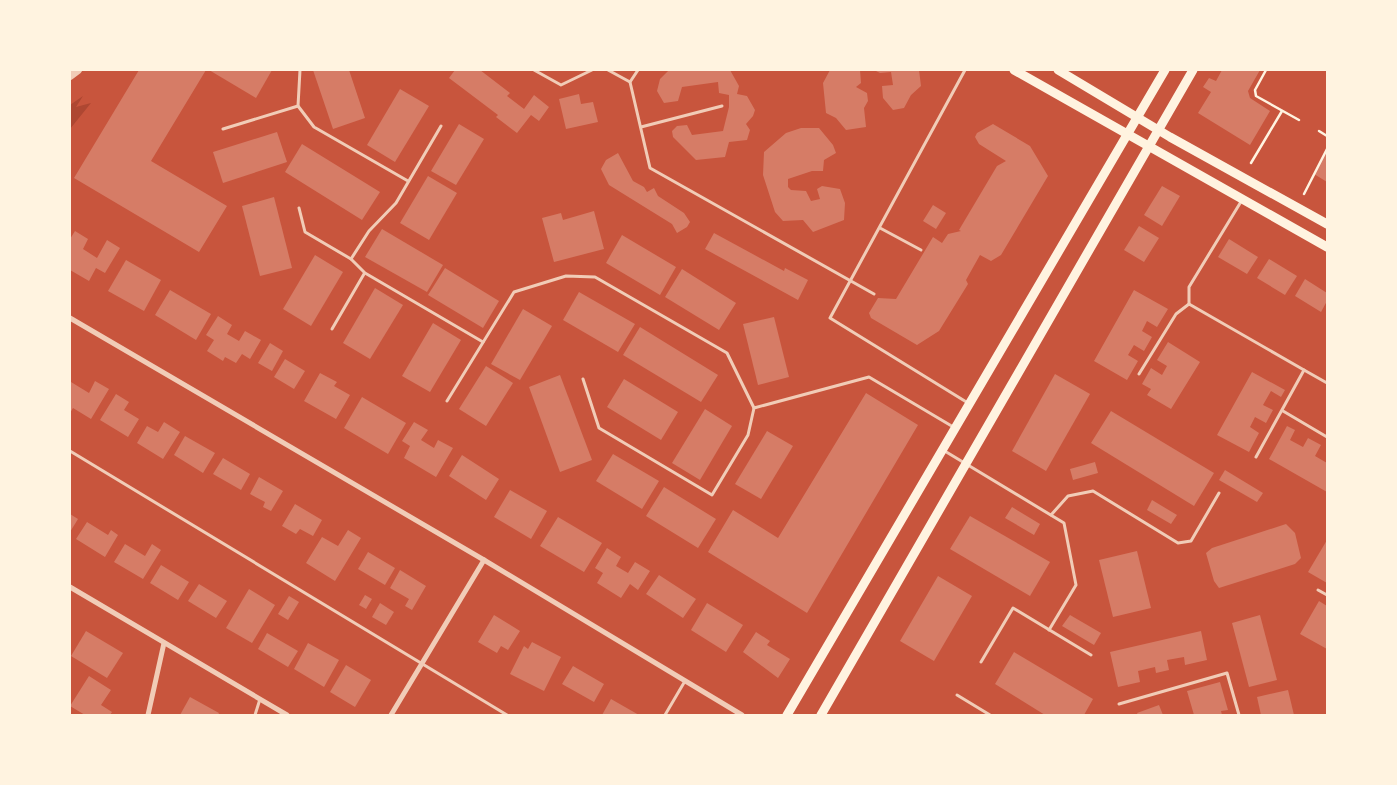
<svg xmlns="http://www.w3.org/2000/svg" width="1397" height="785" font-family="Figtree,sans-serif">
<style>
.green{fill:#ae4732}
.building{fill:#d67c66}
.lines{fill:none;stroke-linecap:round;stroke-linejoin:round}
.path{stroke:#fff3e0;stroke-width:2.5}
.service{stroke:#f1ccb7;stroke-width:3}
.minor{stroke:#f1ccb7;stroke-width:5}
.tertiary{stroke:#f1ccb7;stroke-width:8}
.secondary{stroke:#fff3e0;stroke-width:9}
</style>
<rect width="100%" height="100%" fill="#c8553d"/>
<polygon class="green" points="83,96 76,107 91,103 70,129 70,105"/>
<g class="building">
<polygon points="139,70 206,70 151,161 227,206 199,252 74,178"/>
<polygon points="209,70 272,70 256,98"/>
<polygon points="313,70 349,70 365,118 333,129"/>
<polygon points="455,70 480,70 510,93 507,96 524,109 534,95 549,107 539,121 531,115 517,133 496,117 498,115 449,78"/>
<polygon points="669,70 730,70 739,86 737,94 747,96 755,110 753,116 746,124 750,130 747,140 729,142 725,157 696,160 673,137 672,131 677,126 687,125 692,135 723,131 729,107 729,95 719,93 718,82 682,87 678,101 664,103 657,91 660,79"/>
<polygon points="830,70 860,70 861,83 856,87 867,93 868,101 864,108 866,127 846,130 836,118 826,113 823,83"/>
<polygon points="874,70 919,70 921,86 911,95 904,108 893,110 883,98 882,86 893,85 891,72 880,73"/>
<polygon points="1222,70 1260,70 1248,91 1250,98 1270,111 1250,145 1198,113 1211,92 1203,87 1209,78 1216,81"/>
<polygon points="400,89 429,106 395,162 367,145"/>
<polygon points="579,94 581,104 593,102 598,122 566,129 559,99"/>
<polygon points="459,124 484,139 456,185 431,171"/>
<polygon points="993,124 1030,146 1048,176 1001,255 991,261 980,255 966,280 968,284 939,331 917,345 871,318 869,313 878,298 896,299 933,237 942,243 948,234 961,231 959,230 997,166 1006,161 979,144 975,137 977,133"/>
<polygon points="801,128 819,128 833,145 836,153 824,160 823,171 812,171 788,179 788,187 791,190 806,191 811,201 820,199 817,189 822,186 840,189 845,203 844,220 813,232 803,220 783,221 775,212 763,175 764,152 786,133"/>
<polygon points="277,132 287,162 223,183 213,152"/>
<polygon points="302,144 380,192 362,220 285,172"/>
<polygon points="1327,151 1327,182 1314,174"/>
<polygon points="618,153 633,181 644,187 647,192 654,188 658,196 684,213 690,222 687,227 677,233 672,224 609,185 601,169 606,160"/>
<polygon points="428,176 457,193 429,240 400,223"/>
<polygon points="1162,186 1180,196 1162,226 1144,215"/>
<polygon points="274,197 292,268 260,276 242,206"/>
<polygon points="933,205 946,213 936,229 923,221"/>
<polygon points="594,211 604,249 554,262 542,218 561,213 563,220"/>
<polygon points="1139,226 1159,238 1144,262 1124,250"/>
<polygon points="382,229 443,265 427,292 365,257"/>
<polygon points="75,231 88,239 83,249 97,258 107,240 120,248 105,273 96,268 89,281 70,270 70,239"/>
<polygon points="714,233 784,271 785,268 808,280 798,300 705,249"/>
<polygon points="622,235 676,267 660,295 606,263"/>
<polygon points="1229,239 1258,257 1247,274 1218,257"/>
<polygon points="315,255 343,272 311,326 283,309"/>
<polygon points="1269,259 1297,276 1285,295 1257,278"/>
<polygon points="126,260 161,280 144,311 108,291"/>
<polygon points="445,268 499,301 483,328 428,295"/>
<polygon points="682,269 736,303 719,330 665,297"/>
<polygon points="1305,279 1327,293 1327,301 1321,312 1295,296"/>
<polygon points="375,288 403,305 370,359 343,343"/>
<polygon points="170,290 211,314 196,340 155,315"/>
<polygon points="1134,290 1168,309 1157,327 1147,321 1142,331 1152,337 1144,351 1134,345 1128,355 1138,361 1127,380 1094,361"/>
<polygon points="579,292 635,324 618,352 563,320"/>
<polygon points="523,309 552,326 520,380 491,364"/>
<polygon points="218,316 232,325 227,334 239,341 245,331 261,340 250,359 242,354 236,363 225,357 223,361 207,351 214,340 206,335"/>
<polygon points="774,317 789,377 758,385 743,324"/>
<polygon points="433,323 461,340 430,392 402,376"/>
<polygon points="640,327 718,375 701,402 623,355"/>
<polygon points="1168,342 1200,362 1171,409 1147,395 1151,389 1142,384 1151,368 1162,375 1167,366 1157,360"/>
<polygon points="270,343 283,351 272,371 258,363"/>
<polygon points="285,359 305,371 294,389 274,377"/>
<polygon points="486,366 513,383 486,426 459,409"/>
<polygon points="1252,372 1285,390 1281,397 1271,391 1263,405 1273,410 1266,423 1255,417 1250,427 1259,433 1249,452 1217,435"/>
<polygon points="320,373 337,382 334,386 350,395 336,419 304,401"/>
<polygon points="1055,374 1090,394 1046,471 1012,451"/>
<polygon points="560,375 592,460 560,472 529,387"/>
<polygon points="624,379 678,412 661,440 607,407"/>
<polygon points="95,381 109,389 91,419 73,408 70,413 71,382 89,393"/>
<polygon points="866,393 918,425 807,613 708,552 733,510 778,538"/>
<polygon points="116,394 129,402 124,410 139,419 128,437 100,420"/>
<polygon points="362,397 406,423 388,454 344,428"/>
<polygon points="705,409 732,426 700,480 672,463"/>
<polygon points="1111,411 1214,473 1194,506 1091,443"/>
<polygon points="164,422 180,432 163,459 137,443 147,426 158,432"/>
<polygon points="414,422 428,430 421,440 434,448 438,440 453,448 436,477 404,458 410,446 402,441"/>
<polygon points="1287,426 1295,430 1290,440 1303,447 1308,438 1321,445 1315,456 1327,463 1327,492 1269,459"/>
<polygon points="767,431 793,446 761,499 735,484"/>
<polygon points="185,436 215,453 203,473 174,455"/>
<polygon points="613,454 659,481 642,509 596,481"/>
<polygon points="462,455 499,479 486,500 449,476"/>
<polygon points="223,458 250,474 241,490 213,474"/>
<polygon points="1095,462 1098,473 1073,480 1070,469"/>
<polygon points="1225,470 1263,493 1257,502 1219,480"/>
<polygon points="259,477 283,491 271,511 263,507 265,502 250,494"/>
<polygon points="664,487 716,519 698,548 646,516"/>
<polygon points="510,490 547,511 531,539 494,517"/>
<polygon points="1152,500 1177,515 1171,524 1147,510"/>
<polygon points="295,504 322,520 313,536 300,529 296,534 282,526"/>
<polygon points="1012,507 1040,524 1034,535 1005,518"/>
<polygon points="70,514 78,519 70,532"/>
<polygon points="970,516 1050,562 1030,596 950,549"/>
<polygon points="558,517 602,543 584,572 540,546"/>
<polygon points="87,522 108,535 111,530 118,535 105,557 76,539"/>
<polygon points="1286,524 1295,533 1301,558 1295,564 1219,588 1214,581 1206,553 1212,548"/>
<polygon points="348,530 361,538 335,581 306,563 322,537 338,546"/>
<polygon points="1327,540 1327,583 1308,572"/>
<polygon points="125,544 145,556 152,544 161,550 143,579 114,562"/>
<polygon points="607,548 621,557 616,566 628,573 635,562 650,571 638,590 630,584 621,598 597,583 603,573 595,568"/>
<polygon points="1137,551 1151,608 1113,617 1099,560"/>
<polygon points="368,552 395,568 385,585 358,569"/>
<polygon points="161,565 189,582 178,600 150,583"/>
<polygon points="400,570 426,586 412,610 405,606 409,599 390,588"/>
<polygon points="659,575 696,599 683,618 646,594"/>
<polygon points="938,576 972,596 934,661 900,641"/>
<polygon points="199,584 227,601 216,618 188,601"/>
<polygon points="249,589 275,605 252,643 226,628"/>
<polygon points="365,595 372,599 366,609 359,605"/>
<polygon points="289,596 299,602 288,620 278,614"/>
<polygon points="1319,601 1327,606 1327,649 1300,634"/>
<polygon points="380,603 394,612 386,625 372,617"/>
<polygon points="707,603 743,625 726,652 691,630"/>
<polygon points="494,615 520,631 508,650 501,646 497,653 478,642"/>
<polygon points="1070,615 1101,633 1094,645 1062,626"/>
<polygon points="1260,615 1277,680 1249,687 1232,623"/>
<polygon points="86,631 123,653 107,678 71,656"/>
<polygon points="1201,631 1207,660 1185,665 1184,657 1167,660 1169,670 1156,673 1155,667 1138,671 1140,682 1118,687 1110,652"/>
<polygon points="756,632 770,641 767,645 790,659 778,678 743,652"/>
<polygon points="267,633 298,651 288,667 258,649"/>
<polygon points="532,642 561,657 544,691 510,674 524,646 528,649"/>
<polygon points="308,643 339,660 324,687 294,669"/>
<polygon points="1014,652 1093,699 1084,715 1045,715 995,684"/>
<polygon points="346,665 371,680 355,707 330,692"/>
<polygon points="573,666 604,684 594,702 562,684"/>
<polygon points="89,676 111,690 101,705 112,712 110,715 85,715 70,706"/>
<polygon points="1220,682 1228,710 1221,711 1222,715 1194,715 1187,691"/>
<polygon points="1288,690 1294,715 1261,715 1257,697"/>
<polygon points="190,697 219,713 218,715 180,715"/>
<polygon points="611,699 639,715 602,715"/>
<polygon points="1159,705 1163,715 1138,715 1137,713"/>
</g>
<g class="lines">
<g class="path">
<polyline points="1266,70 1255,90 1256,96 1299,120"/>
<polyline points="1319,131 1327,136"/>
<polyline points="1251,163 1282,111"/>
<polyline points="1304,194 1327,149"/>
</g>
<g class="service">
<polyline points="300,70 298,106 314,127 408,181"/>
<polyline points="534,70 561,85 592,70"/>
<polyline points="608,70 630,82"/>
<polyline points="638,70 630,82 650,168 874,294"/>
<polyline points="965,70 830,318 968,403"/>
<polyline points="641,127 722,106"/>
<polyline points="223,129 298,106"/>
<polyline points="299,208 305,232 351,259 365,273 483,342"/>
<polyline points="880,228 921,250"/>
<polyline points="351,259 369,231 396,203 441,126"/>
<polyline points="1189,304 1189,287 1242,200"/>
<polyline points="332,329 364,274"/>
<polyline points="1304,370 1327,383"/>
<polyline points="1139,374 1176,314 1189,304 1304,370 1256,457"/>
<polyline points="583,379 599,428 712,495 748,435 754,408 869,377 955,428"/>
<polyline points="447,401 514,292 566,276 595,277 727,353 754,408"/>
<polyline points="1283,411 1327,437"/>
<polyline points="943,450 1064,523 1076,585 1049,630"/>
<polyline points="70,451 507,715"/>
<polyline points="1051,515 1068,496 1093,491 1178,543 1191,541 1219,493"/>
<polyline points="1318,590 1327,595"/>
<polyline points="981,662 1013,608 1091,655"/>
<polyline points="957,695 990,715"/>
<polyline points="1119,704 1227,673 1239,715"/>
<polyline points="255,715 260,699"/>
<polyline points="665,715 685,681"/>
</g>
<g class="minor">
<polyline points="70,318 484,560 742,715"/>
<polyline points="70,587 287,715"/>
<polyline points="148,715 164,643"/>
<polyline points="391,715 484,560"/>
</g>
<polyline class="tertiary" points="70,76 78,70"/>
<g class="secondary">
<polyline points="1014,70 1327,247"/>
<polyline points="1058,70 1170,137 1327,224"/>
<polyline points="787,715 1165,70"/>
<polyline points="821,715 1193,70"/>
</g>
</g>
<rect width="1397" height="785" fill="none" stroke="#fff3e0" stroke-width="142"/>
</svg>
